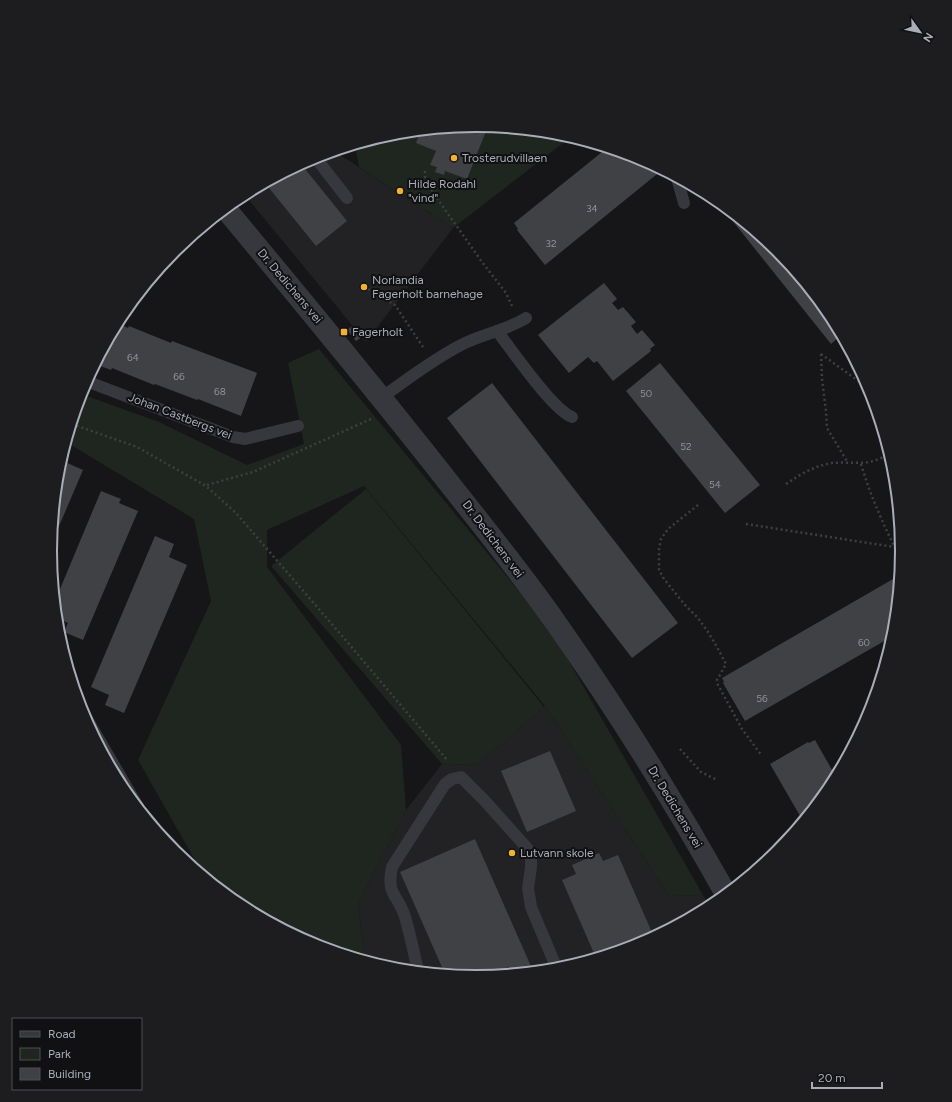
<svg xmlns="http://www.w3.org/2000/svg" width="952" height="1102" font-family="Figtree,sans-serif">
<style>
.built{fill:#222225}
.green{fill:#1e261f}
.building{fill:#404145}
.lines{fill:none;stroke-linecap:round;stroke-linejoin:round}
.path{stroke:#3d3f44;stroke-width:2.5;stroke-dasharray:2 3;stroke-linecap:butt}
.service{stroke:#37383d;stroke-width:12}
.tertiary{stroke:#37383d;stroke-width:22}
.poi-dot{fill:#f2b134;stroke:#111113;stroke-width:1.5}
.labels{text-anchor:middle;stroke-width:4;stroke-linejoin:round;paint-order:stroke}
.number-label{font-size:10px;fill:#8e929b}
.poi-label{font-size:12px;fill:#a8adb8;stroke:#111113;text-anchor:start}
.street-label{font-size:12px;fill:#a8adb8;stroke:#111113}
.rim{fill:none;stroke:#a8adb8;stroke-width:2}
</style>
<rect width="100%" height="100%" fill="#161618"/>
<g class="built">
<polygon points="334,151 453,228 366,342 244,194 313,157"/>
<polygon points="545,706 669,896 703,895 710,907 639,945 559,969 476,977 393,969 365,960 358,904 406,810 442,764 477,765"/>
</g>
<g class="green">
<polygon points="476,125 559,133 571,137 453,228 359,167 355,145 393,133"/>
<polygon points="319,349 551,630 703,895 669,896 545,706 364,486 267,530 267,567 401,745 406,810 358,904 365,960 313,944 239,905 204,876 138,760 211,601 194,519 66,442 81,394 159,422 247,465 304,444 288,363"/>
<polygon points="366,489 544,707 477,765 442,764 271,566"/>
</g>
<g class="building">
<polygon points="476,125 488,126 467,179 445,171 444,175 435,172 437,167 430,165 436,151 416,143 421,130"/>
<polygon points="607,148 639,158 662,170 545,265 517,230 518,229 514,223"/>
<polygon points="301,164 347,221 316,246 265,183"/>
<polygon points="715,199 777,250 830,315 841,335 831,344"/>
<polygon points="604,283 617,299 612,303 618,310 623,307 636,322 631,326 637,334 642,330 655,345 650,349 651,351 613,381 597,361 594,363 588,357 569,373 538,335"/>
<polygon points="117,323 128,328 129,326 171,343 172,341 257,373 241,416 198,399 197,400 155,384 154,385 112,368 111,370 95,364"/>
<polygon points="352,326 362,337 356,341 347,330"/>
<polygon points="660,363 760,485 725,513 626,391"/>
<polygon points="492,383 678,623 632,658 447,418"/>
<polygon points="62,456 66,458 65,462 83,470 51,545 58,468"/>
<polygon points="101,491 121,499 119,503 138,511 83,640 64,632 68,623 57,618 55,601"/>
<polygon points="155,536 174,544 169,557 187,565 124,713 105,705 109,695 91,687"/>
<polygon points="900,575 893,636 745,721 723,683 724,682 722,678"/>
<polygon points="815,740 836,777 830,788 803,821 770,764 808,742 809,743"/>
<polygon points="550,751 576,811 527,832 501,771"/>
<polygon points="475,839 533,971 476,977 445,974 400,872"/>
<polygon points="599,853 603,861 618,855 654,937 639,945 596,958 562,880 576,874 572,865"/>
</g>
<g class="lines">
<g class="path">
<polyline points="425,171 425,177 434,194 482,262 506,293 512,306"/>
<polyline points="368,289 395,305 423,347"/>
<polyline points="821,354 822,379 826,411 827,428 848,463"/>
<polyline points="821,354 857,380 868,385"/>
<polyline points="72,424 137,447 206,486 236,513 343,637 448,761"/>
<path d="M861,464C871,498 885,528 901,560"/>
<path d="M786,484C801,474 814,466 832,463C851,461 873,468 889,452"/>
<polyline points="207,485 253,472 371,419"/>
<polyline points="698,505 668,529 661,539 659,549 659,570 664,579 685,605 698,618 708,632 717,647 726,664 717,680 718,685 742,729 762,756"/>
<polyline points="746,524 894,547"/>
<polyline points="680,749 701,772 717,780"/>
</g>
<g class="service">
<polyline points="315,157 347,198"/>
<polyline points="677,178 684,203"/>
<path d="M497,331C512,350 552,409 572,417"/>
<polyline points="86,381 233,437 245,439 298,426"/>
<path d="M382,397C408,379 432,360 461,345C482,334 505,331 526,318"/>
<polyline points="80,707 140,810"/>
<path d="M418,971C414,953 410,934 405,917C398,894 386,896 392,867L445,784L452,779L461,777L485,801L527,848L531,856V867L528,888L531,907L557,969"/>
</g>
<path class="tertiary" d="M225,208C302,301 378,392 452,487C487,531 523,576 556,623C617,710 674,801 726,894"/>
</g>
<g class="poi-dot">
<circle cx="454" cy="158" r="4"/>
<circle cx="400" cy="191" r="4"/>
<circle cx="364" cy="287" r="4"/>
<rect x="340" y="328" width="8" height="8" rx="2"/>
<circle cx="512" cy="853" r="4"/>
</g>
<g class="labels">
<g class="number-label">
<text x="592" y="212">34</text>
<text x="551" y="247">32</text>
<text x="133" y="361">64</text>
<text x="179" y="380">66</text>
<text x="220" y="395">68</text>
<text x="646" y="397">50</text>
<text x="686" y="450">52</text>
<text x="715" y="488">54</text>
<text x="864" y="646">60</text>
<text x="762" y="702">56</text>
</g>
<g class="poi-label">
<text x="462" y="162">Trosterudvillaen</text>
<text x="408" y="188">Hilde Rodahl<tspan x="408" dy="14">"vind"</tspan></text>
<text x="372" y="284">Norlandia<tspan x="372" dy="14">Fagerholt barnehage</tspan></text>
<text x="352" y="336">Fagerholt</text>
<text x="520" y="857">Lutvann skole</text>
</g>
<g class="street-label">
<text transform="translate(290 286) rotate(50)" y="4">Dr. Dedichens vei</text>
<text transform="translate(180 416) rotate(21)" y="4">Johan Castbergs vei</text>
<text transform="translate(493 539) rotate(53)" y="4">Dr. Dedichens vei</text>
<text transform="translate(675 807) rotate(59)" y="4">Dr. Dedichens vei</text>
</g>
</g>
<path d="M0 0H952V1102H0ZM57 551a419 419 0 1 1 838 0a419 419 0 1 1-838 0Z" fill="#1d1d20" fill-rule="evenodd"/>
<path class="rim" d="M57 551a419 419 0 1 1 838 0a419 419 0 1 1-838 0Z"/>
<rect x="12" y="1018" width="130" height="72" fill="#111113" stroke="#4d4f55"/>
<rect x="20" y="1031" width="20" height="6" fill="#37383d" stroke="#4d4f55"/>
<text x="48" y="1038" font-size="12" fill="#a8adb8">Road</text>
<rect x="20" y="1048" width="20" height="12" fill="#1e261f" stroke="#4d4f55"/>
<text x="48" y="1058" font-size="12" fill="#a8adb8">Park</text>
<rect x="20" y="1068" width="20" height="12" fill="#404145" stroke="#4d4f55"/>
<text x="48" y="1078" font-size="12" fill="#a8adb8">Building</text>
<g transform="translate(920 32) rotate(123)" stroke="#111113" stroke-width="3" paint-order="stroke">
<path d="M0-3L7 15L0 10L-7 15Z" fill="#a8adb8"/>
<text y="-6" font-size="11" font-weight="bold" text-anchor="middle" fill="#a8adb8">N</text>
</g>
<path d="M812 1082v6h70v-6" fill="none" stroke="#a8adb8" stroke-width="2"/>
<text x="818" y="1082" font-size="12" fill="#a8adb8" stroke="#111113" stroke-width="3" paint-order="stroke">20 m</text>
</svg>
